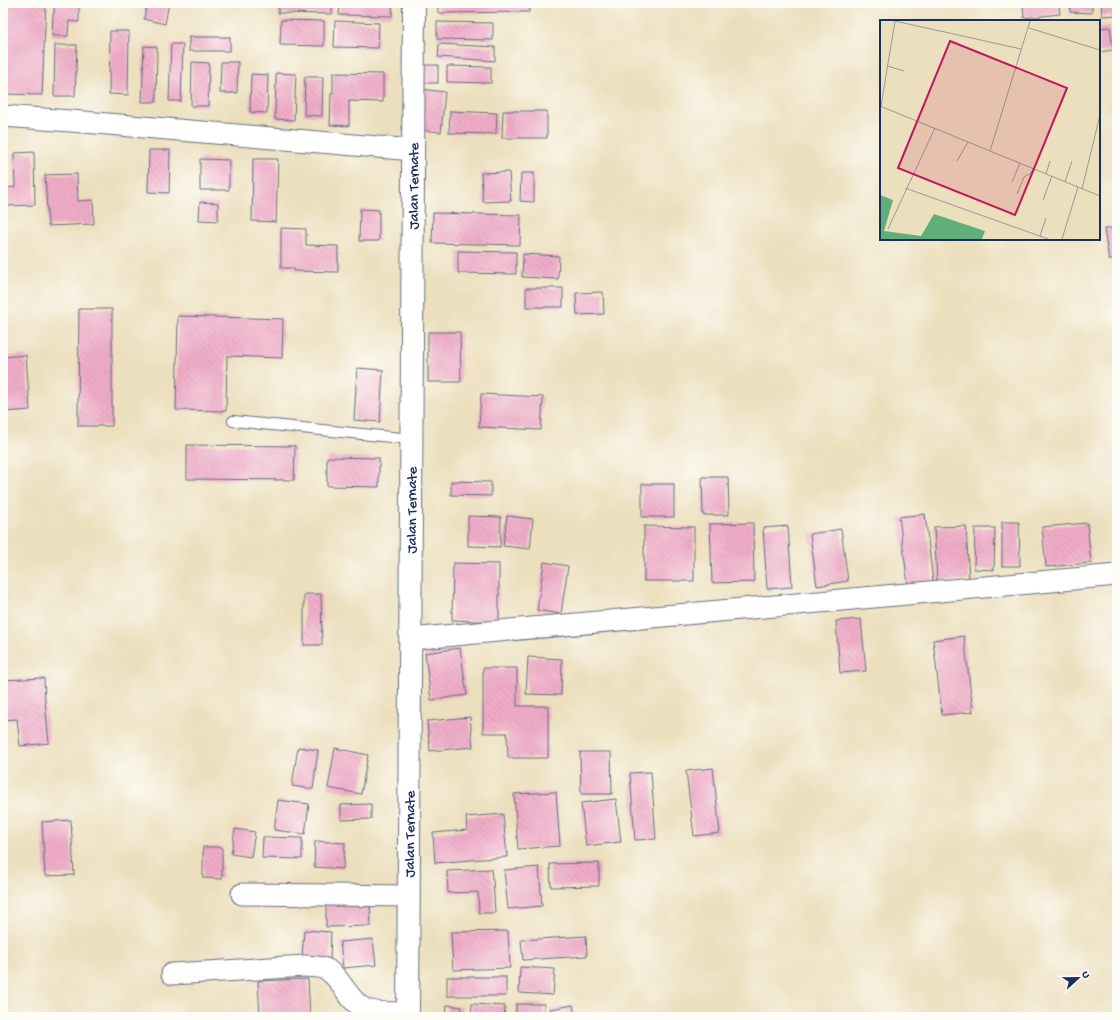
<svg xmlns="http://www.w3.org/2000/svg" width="1120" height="1020" font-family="'Gochi Hand',sans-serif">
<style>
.building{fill:url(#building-back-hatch)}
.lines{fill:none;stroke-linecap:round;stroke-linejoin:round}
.service-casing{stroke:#646d7f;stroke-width:12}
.minor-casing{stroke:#646d7f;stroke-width:23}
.tertiary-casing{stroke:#646d7f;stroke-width:24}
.service{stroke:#fff;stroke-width:10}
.minor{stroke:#fff;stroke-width:21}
.tertiary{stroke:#fff;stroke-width:22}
.labels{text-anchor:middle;stroke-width:4;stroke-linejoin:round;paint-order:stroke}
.street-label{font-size:15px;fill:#1b2f5e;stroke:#fdfcf7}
.inset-road{fill:none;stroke:#989997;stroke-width:1}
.view{fill:#c2185b;fill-opacity:0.15;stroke:#c2185b;stroke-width:2}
.inset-edge{fill:none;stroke:#1b2f5e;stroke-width:2}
</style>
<defs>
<pattern id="building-back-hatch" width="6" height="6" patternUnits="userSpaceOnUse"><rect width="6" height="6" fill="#f0acc7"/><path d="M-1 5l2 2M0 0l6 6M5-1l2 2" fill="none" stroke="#cd94ad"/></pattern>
</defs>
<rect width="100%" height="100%" fill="#fdfcf7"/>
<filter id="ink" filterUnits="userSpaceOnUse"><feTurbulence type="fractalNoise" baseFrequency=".025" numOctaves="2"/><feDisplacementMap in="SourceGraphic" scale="8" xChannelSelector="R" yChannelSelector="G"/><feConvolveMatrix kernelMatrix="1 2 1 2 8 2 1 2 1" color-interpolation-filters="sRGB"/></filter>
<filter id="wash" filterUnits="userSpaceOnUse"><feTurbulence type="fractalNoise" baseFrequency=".012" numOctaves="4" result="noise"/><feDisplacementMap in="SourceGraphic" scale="16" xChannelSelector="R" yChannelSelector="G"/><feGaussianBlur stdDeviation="0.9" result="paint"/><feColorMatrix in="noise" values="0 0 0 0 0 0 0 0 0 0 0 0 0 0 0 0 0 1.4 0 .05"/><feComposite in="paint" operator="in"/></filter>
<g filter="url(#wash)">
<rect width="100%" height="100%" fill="#ecdfbd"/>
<g id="blocks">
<g class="building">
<polygon points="3,3 46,3 42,95 3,94"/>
<polygon points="54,3 79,3 79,22 69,21 68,36 52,36 53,14 54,14"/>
<polygon points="147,3 169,3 165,24 144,19"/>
<polygon points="279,3 332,3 332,14 278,13"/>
<polygon points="340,3 393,3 392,16 339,15"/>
<polygon points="438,3 529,3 529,12 438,13"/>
<polygon points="1023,3 1059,3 1060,14 1024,18"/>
<polygon points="1070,3 1092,3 1092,13 1070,12"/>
<polygon points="1101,3 1117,3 1117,15 1102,16"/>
<polygon points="281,20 324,21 324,46 280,45"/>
<polygon points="335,21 379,23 378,48 334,47"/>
<polygon points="437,22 493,23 493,40 437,39"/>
<polygon points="1110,27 1113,50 1099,52 1099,28"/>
<polygon points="110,31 129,31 128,95 109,94"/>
<rect x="189" y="37" width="41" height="14"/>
<polygon points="171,44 183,44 181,101 169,101"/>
<polygon points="439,44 495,47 495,61 438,57"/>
<polygon points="55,45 77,45 75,96 54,96"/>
<polygon points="144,46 157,47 156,102 142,102"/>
<polygon points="192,62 209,63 208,106 191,106"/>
<polygon points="221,62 238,62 237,93 220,93"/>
<rect x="423" y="65" width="15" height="18"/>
<polygon points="447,66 491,67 491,83 447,82"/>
<polygon points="276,73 296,74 294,120 275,119"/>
<polygon points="333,73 383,74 383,102 349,101 349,126 330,125 331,93 333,94"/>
<polygon points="251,74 268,75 267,113 250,112"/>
<polygon points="305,77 323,77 322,116 304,115"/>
<polygon points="421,89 445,92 441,132 417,130"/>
<polygon points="450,111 497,113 496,134 449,133"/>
<polygon points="503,111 547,111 547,138 502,138"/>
<polygon points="149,150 170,150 169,193 148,192"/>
<polygon points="34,152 35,205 8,206 7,188 15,187 14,153"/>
<polygon points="200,159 229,160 229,190 200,190"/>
<polygon points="253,159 278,159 276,222 252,221"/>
<polygon points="509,172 511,201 483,202 481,173"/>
<polygon points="521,173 534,173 534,202 520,201"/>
<polygon points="77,174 78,201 93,200 94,224 48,226 45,175"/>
<polygon points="1117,198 1117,215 1116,215 1114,199"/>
<polygon points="200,202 218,203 218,221 199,220"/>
<polygon points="360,209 379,210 379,241 359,241"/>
<polygon points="433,213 521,215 520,245 432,243"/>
<polygon points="1117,227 1117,259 1109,260 1104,229"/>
<polygon points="281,228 306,229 306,245 338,246 338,272 294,271 294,268 281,268"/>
<polygon points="458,251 516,252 516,274 458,273"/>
<polygon points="523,254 559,256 558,279 522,277"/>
<rect x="526" y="288" width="37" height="19"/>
<polygon points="603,292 604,314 577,315 576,293"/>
<rect x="3" y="301" width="2" height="18"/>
<polygon points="79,309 112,309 112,426 78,426"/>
<polygon points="178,316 283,319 282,358 227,356 226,411 176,410"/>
<polygon points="428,332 460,332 461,382 428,382"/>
<polygon points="26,355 30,410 3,412 3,357"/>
<polygon points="357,368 383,370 380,422 354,420"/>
<polygon points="481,394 543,397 541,430 479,427"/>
<polygon points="187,445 295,446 294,480 187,479"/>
<polygon points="327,457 379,458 379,487 327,486"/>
<polygon points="702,477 728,477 729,515 703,515"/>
<polygon points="451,481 491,482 491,496 451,495"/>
<rect x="642" y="484" width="32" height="33"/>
<polygon points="925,514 933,582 908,585 899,517"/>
<polygon points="468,516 501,517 500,547 468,546"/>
<polygon points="507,516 533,519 530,549 503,546"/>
<polygon points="1002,522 1019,522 1020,566 1002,566"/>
<polygon points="753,523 754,582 712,583 710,524"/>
<polygon points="1087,523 1091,563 1046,567 1042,527"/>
<polygon points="644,526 694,527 694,581 644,581"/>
<polygon points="788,526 792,587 767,589 763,528"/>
<polygon points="966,526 969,580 937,581 934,527"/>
<polygon points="975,528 995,528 994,570 974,569"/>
<polygon points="841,529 848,581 817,586 810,534"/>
<polygon points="544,562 568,566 561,614 537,610"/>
<polygon points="453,563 499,564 499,622 452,620"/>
<polygon points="304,594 321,594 322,645 304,645"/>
<polygon points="861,619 866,671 840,673 836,621"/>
<polygon points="964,636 973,712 942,715 933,640"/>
<polygon points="460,648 467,695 431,700 425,653"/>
<polygon points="528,657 562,659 561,695 526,694"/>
<polygon points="483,668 517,668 517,706 548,706 548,758 508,758 507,733 483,733"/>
<polygon points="44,678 45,702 49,743 20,746 17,719 3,720 3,680"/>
<polygon points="470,717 473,747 430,751 427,721"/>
<polygon points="298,747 318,750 313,789 292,786"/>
<polygon points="335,748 368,755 361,794 328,788"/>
<polygon points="580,752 611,752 612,794 581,794"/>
<polygon points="713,768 720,833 694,836 686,771"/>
<polygon points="651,772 656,839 635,840 630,773"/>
<polygon points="556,792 560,846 518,849 514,794"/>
<polygon points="616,799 621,842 586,846 581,803"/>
<polygon points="278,800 309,804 305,834 274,830"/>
<polygon points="371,804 371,819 341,820 341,805"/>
<polygon points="503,814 507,857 435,863 433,833 467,830 466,817"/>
<polygon points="71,820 74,875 45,876 42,822"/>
<polygon points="235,829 255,832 251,857 231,854"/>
<polygon points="263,837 302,838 302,859 262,858"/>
<polygon points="315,841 345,843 343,869 314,867"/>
<polygon points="203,847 222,847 222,879 203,878"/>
<polygon points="599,863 599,886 551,887 550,864"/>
<polygon points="539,867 542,906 508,909 504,870"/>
<polygon points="491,869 492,879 493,879 495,913 479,913 478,892 448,893 447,871"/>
<polygon points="370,903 371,926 326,927 326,904"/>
<polygon points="304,930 331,932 330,961 302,959"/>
<polygon points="508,931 510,968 453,970 451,932"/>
<polygon points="586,936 587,956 523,960 521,940"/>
<polygon points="373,939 376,965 343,968 340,942"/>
<polygon points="520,967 555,969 553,995 519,993"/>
<rect x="447" y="977" width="59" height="19"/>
<polygon points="308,979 310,1017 260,1017 258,981"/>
<polygon points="472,1004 505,1006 504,1017 471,1017"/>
<rect x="516" y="1004" width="28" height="13"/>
<polygon points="447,1005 462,1007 461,1017 446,1017"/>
<polygon points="573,1005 575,1017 551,1017 550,1009"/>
</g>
</g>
</g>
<g filter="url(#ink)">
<use href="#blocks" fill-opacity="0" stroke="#646d7f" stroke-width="1"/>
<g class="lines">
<defs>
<polyline id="service" points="233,421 411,439"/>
<g id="minor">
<polyline points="3,116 84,122 413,150"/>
<polyline points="410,639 1117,575"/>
<polyline points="242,894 409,896"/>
<path d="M172,974L305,966C312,967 323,966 329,971C343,981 349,1002 365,1009C377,1015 395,1012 408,1013"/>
</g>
<g id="tertiary">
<path id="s1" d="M408,1017L414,3"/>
</g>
</defs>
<use href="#service" class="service-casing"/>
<use href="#minor" class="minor-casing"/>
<use href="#tertiary" class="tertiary-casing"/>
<use href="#service" class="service"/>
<use href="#minor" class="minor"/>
<use href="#tertiary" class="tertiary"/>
</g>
</g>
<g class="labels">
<g class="street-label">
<text dy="5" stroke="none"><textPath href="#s1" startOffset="831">Jalan Ternate</textPath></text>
<text dy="5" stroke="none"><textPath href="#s1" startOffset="507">Jalan Ternate</textPath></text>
<text dy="5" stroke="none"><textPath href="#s1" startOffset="183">Jalan Ternate</textPath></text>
</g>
</g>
<g transform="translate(880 20)">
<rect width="220" height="220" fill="#ecdfbd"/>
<path d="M0,175L13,180L4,211L41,216L54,194L105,211L102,219H0Z" fill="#60ae78"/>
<path class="inset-road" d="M15,1L141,29M149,8L220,30M7,46L24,51M0,86L220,176M1,86L15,1M110,131L150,1M77,141L88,122M166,154L170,141M132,162L140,143M185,162L192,141M25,168L168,219M202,169L220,95M137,174L144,157L151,153L153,149M163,180L172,156M8,209L55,108M160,216L166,198M182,219L198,167"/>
<path class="view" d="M70,21L187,68L135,195L18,148Z"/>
<rect width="220" height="220" class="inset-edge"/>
</g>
<rect width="1120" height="1020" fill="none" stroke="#fdfcf7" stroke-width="16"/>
<g transform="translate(1078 978) rotate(68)" stroke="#fdfcf7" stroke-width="3" paint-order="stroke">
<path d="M0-3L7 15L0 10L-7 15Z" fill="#1b2f5e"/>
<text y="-6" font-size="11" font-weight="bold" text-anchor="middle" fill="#1b2f5e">U</text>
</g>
</svg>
